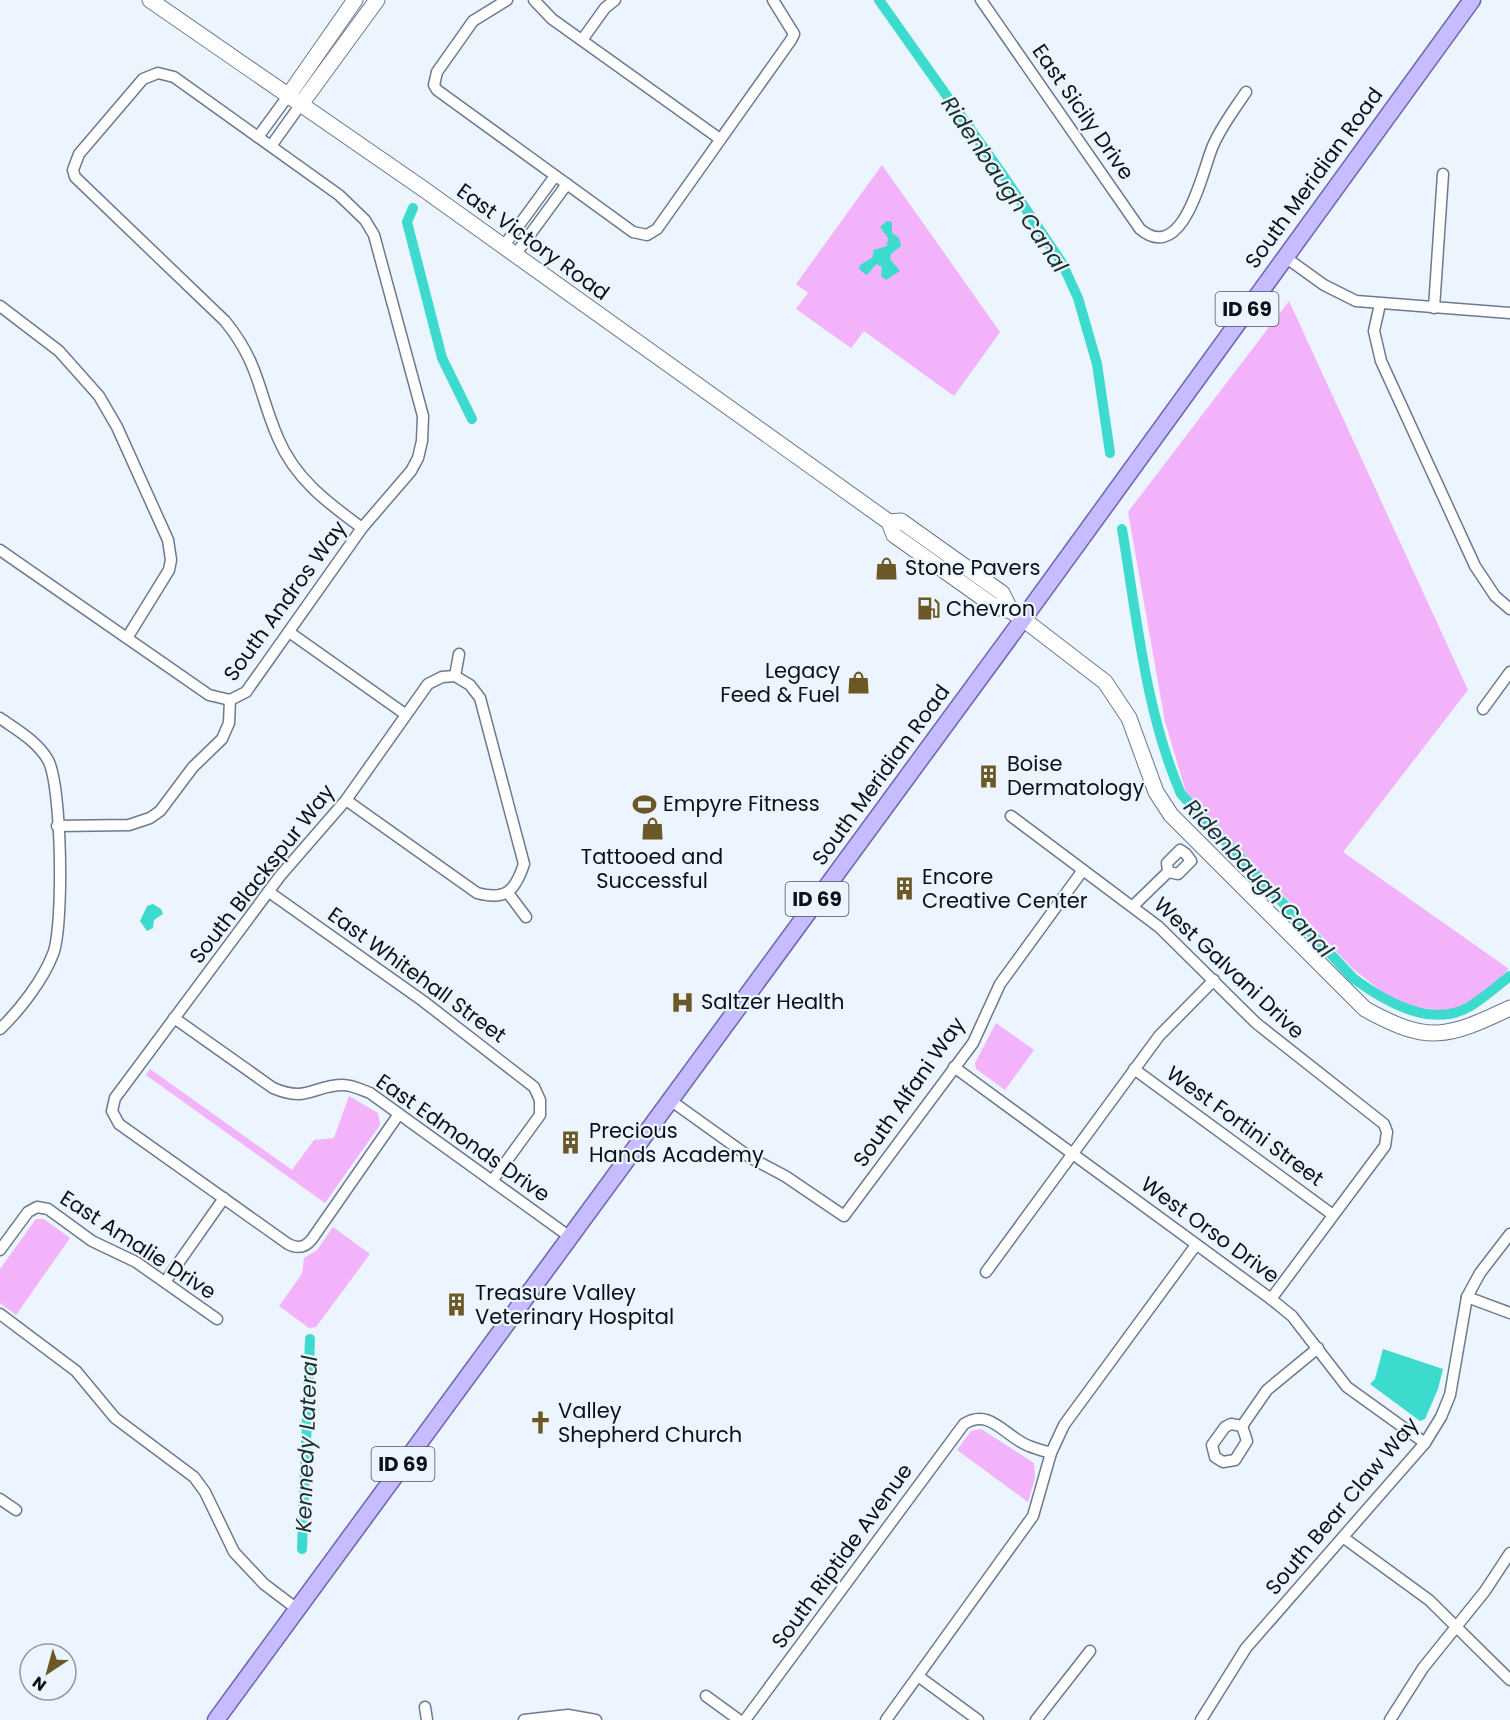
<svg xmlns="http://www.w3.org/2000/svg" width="1510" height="1720" font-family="Poppins,sans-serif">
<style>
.green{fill:#f3b3fb}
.water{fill:#3ddace}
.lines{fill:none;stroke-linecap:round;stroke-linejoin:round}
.canal{stroke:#3ddace;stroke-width:10}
.street-casing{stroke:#6b7b91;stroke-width:13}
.secondary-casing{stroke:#6b7b91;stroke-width:17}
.primary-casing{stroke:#6c64ae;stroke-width:19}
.street{stroke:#fff;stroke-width:10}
.secondary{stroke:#fff;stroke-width:15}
.primary{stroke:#c7bcff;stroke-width:16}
.labels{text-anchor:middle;stroke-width:4.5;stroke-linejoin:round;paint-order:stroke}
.shield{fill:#ecf4fd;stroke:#4e555d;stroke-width:1.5}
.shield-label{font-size:20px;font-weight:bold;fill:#0b1119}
.street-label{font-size:21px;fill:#0b1119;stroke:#ecf4fd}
.poi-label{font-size:21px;fill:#0b1119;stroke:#ecf4fd;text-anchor:start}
.water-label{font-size:22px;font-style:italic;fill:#18312e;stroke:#ecf4fd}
</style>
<rect width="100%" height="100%" fill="#ecf4fd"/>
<g class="green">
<polygon points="882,165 1000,332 954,396 864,331 851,348 796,309 808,293 796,284"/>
<polygon points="1289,301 1468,690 1343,852 1509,969 1478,1001 1447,1011 1399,1005 1353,969 1186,792 1165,722 1128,512"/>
<polygon points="996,1023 1034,1050 1005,1090 976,1069 975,1063"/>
<polygon points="150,1069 292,1170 314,1140 334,1138 349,1096 378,1113 380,1125 325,1203 146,1075"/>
<polygon points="36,1219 44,1219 70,1238 16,1315 0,1303 0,1269"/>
<polygon points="333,1227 370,1254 316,1327 309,1328 279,1306 302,1274 304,1258 317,1250"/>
<polygon points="981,1429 1034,1463 1035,1478 1028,1502 957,1450 971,1431"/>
</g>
<g class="water">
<polygon points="887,221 892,222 892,233 899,238 901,246 891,254 890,259 900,271 886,280 881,276 882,267 876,264 867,275 859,269 860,265 872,258 874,250 887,246 888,238 880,227"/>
<polygon points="153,904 161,909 163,914 154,920 153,928 147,931 140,921 147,906"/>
<polygon points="1383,1349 1443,1369 1438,1389 1425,1419 1420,1421 1370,1384 1375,1379"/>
</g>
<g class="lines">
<g class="canal">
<polyline points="879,0 1005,178 1062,263 1078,298 1097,364 1110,453"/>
<polyline points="413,208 407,222 442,358 472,419"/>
<path d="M1122,529C1137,617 1145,711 1181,794L1353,978C1383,1000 1430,1029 1469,1007C1483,999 1497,986 1510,976"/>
<polyline points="302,1549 310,1339"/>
</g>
<defs>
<g id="street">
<polyline points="507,0 473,21 437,72 434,85 437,90 633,232 647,235 657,229 791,40 794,34 773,0"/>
<polyline points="534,0 552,19 720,139"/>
<path d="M981,0L1140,229C1183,265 1202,173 1212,148C1220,128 1234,110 1246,92"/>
<polyline points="582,40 605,8 615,0"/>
<polyline points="258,137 288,96"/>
<polyline points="271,146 301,104"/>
<polyline points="503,247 555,176"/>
<polyline points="515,255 567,184"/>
<polyline points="1285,257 1324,285 1356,301 1510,313"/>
<polyline points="1380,304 1374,331 1381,361 1475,566 1495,596 1510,609"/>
<polyline points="0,306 59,351 99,396 117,427 168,540 171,560 169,570 127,638"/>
<polyline points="1434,308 1443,174"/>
<path d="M0,550L209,695L230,700L246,692L362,528L411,471L418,458L422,441L423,416L374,235L365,220L339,195L174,77L158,73L143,79L79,154L73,170L75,177L225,321C260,364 258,392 278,438C295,479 328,503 362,528"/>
<polyline points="289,632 405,714"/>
<polyline points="455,676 459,654"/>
<polyline points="1483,709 1510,672"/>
<path d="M0,718C17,730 37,741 48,760C62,785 64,927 53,954C43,980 20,1010 0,1029"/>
<path d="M346,800L477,893C506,901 515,891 524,864L480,698L470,685L455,676"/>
<polyline points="1011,816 1159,927 1256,1023 1384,1124 1387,1132 1385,1146 1271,1299"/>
<polyline points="57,826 129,825 150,818 160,811 193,767 222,739 229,723 230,700"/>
<polygon points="1180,850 1186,854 1191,861 1178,874 1168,872 1167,863"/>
<polyline points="269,892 423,1001 534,1087 540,1100 540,1115 492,1181"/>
<polyline points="508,893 526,917"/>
<polyline points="1133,906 1168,872"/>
<path d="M174,1018L273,1088C308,1103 313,1085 343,1085C352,1085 362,1090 370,1093L570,1237"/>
<polyline points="954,1067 1271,1299 1292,1316 1347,1387 1425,1443"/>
<polyline points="1134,1069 1333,1215"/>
<polyline points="670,1100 751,1158 785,1176 844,1216 973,1043 1000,984 1083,870"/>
<path d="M399,1114L312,1239C305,1248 298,1249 288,1244L119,1124L112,1111L115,1098L280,876L346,800L428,684L442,677L455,676"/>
<polyline points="0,1250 28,1212 37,1207 48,1209 92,1241 136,1262 217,1319"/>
<polyline points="986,1272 1159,1036 1214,980"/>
<polyline points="165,1282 224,1198"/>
<polyline points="1467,1297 1510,1313"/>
<polyline points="0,1314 76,1371 115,1418 194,1477 205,1492 234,1552 264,1584 297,1609"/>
<polygon points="1231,1424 1242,1426 1247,1441 1235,1460 1223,1462 1215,1457 1212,1445 1225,1427"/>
<polyline points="1242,1426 1267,1390 1318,1348"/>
<polyline points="0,1499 16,1510"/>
<polyline points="1344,1538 1429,1600 1510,1680"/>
<polyline points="918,1676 978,1720"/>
<polyline points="706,1696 739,1720"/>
<polyline points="425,1707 427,1720"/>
<polyline points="524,1720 568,1715 596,1720"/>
<path d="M745,1720L964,1424C990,1407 1005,1437 1029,1446C1036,1449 1044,1451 1051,1453"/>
<polyline points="886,1720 1033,1516 1051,1453 1064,1425 1196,1245"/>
<polyline points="1036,1720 1090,1651"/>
<polyline points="1201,1720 1246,1648 1425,1443 1441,1417 1450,1395 1467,1297 1480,1273 1510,1234"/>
<polyline points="1390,1720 1423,1668 1485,1591 1510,1553"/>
</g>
<g id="secondary">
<path d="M150,0L422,188L889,522L894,535L994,606L1011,611L1023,619L1105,682L1129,718L1156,792L1171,815L1365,1009C1428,1044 1447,1038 1510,1008"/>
<polyline points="288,96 355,0"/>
<polyline points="301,104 377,0"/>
<polyline points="889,522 901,521 1002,593 1011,611"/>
</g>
<polyline id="primary" points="216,1720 1023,619 1472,0"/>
</defs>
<use href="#street" class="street-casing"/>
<use href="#secondary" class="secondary-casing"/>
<use href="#primary" class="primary-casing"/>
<use href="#street" class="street"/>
<use href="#secondary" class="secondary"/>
<use href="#primary" class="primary"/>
</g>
<defs>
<symbol id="shop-bare" viewBox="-9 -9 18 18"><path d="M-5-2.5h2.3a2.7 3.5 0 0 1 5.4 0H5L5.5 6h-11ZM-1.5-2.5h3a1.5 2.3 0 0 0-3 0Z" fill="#6c5726" stroke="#ecf4fd" stroke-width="2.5" paint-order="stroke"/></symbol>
<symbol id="fuel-bare" viewBox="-9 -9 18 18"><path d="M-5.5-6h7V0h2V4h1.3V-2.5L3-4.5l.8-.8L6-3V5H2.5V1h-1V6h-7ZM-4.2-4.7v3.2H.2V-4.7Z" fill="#6c5726" stroke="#ecf4fd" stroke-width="2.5" paint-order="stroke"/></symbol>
<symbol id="building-bare" viewBox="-9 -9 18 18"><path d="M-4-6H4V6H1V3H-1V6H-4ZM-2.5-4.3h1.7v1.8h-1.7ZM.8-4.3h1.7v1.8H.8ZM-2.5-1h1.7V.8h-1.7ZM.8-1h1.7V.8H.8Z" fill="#6c5726" stroke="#ecf4fd" stroke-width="2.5" paint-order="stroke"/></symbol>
<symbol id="stadium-bare" viewBox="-9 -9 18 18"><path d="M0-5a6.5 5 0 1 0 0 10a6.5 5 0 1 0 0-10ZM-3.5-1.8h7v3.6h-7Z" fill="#6c5726" stroke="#ecf4fd" stroke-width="2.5" paint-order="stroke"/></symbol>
<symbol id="hospital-bare" viewBox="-9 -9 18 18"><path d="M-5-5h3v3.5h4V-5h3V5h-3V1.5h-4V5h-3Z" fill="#6c5726" stroke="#ecf4fd" stroke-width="2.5" paint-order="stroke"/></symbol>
<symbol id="church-bare" viewBox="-9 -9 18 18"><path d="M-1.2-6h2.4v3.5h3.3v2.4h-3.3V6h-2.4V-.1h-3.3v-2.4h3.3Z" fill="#6c5726" stroke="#ecf4fd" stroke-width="2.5" paint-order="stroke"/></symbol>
</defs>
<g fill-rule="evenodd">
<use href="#shop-bare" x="870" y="552" width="33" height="33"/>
<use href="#fuel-bare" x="912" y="592" width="33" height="33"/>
<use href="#shop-bare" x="842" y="666" width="33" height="33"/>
<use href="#building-bare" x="972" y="760" width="33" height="33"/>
<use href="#stadium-bare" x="628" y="788" width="33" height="33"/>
<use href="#shop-bare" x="636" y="812" width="33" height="33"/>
<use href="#building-bare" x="888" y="872" width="33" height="33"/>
<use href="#hospital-bare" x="666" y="986" width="33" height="33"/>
<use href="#building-bare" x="554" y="1126" width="33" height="33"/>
<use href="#building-bare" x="440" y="1288" width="33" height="33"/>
<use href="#church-bare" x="524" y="1406" width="33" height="33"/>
</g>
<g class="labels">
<g class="shield">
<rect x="1215.5" y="292" width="63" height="34" rx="4.5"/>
<rect x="785.5" y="882" width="63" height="34" rx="4.5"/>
<rect x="371.5" y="1447" width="63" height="34" rx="4.5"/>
</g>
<g class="shield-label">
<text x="1247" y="316">ID 69</text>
<text x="817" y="906">ID 69</text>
<text x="403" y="1471">ID 69</text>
</g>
<g class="street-label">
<text transform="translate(1083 112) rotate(55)" y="7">East Sicily Drive</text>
<text transform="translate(1314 178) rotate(-54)" y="7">South Meridian Road</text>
<text transform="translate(533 242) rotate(36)" y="7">East Victory Road</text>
<text transform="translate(285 601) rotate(-54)" y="7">South Andros Way</text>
<text transform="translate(881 775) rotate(-54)" y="7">South Meridian Road</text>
<text transform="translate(262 874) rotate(-52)" y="7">South Blackspur Way</text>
<text transform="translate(1229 968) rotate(43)" y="7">West Galvani Drive</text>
<text transform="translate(417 975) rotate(36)" y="7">East Whitehall Street</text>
<text transform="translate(909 1092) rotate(-55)" y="7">South Alfani Way</text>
<text transform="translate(1245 1126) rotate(36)" y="7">West Fortini Street</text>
<text transform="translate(463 1138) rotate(35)" y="7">East Edmonds Drive</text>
<text transform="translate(1210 1230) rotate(36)" y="7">West Orso Drive</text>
<text transform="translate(138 1245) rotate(33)" y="7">East Amalie Drive</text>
<text transform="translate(1342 1506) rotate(-50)" y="7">South Bear Claw Way</text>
<text transform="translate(842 1556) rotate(-54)" y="7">South Riptide Avenue</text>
</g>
<g class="poi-label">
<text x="905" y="575">Stone Pavers</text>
<text x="946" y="616">Chevron</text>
<text x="840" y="678" text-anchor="end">Legacy<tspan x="840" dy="24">Feed &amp; Fuel</tspan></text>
<text x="1007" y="771">Boise<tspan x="1007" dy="24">Dermatology</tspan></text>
<text x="663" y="811">Empyre Fitness</text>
<text x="652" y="864" text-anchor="middle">Tattooed and<tspan x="652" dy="24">Successful</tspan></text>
<text x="922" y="884">Encore<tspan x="922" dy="24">Creative Center</tspan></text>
<text x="701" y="1009">Saltzer Health</text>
<text x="589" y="1138">Precious<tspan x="589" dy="24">Hands Academy</tspan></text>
<text x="475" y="1300">Treasure Valley<tspan x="475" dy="24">Veterinary Hospital</tspan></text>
<text x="558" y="1418">Valley<tspan x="558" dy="24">Shepherd Church</tspan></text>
</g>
<g class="water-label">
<text transform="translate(1005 184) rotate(56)" y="8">Ridenbaugh Canal</text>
<text transform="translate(1259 878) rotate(47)" y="8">Ridenbaugh Canal</text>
<text transform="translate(306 1444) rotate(-88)" y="8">Kennedy Lateral</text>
</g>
</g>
<g transform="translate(48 1672) rotate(216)"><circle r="28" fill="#ecf4fd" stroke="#9299a2" stroke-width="1.5"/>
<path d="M0-4.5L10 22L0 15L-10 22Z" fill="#6c5726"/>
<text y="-9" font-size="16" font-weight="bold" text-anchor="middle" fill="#0b1119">N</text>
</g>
</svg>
